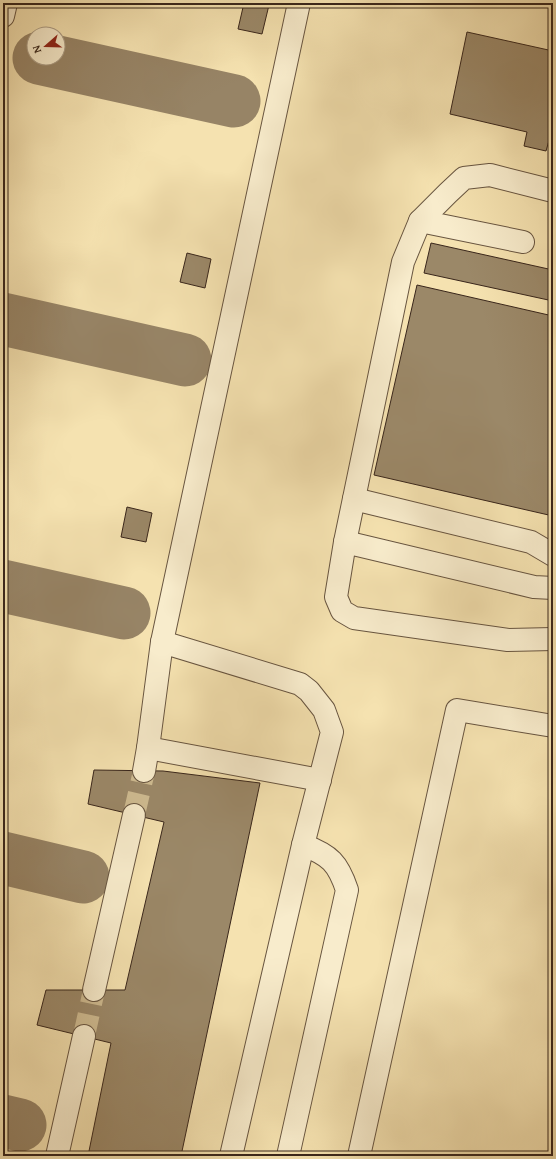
<svg xmlns="http://www.w3.org/2000/svg" width="556" height="1159" font-family="'Gentium Book Plus',serif">
<style>
.lines{fill:none;stroke-linecap:round;stroke-linejoin:round}
.taxiway{stroke:#978466;stroke-width:53}
.building{fill:#9b8868;stroke:#39261b}
.minor-tunnel{stroke:#cfbc92;stroke-width:22;stroke-dasharray:22 11;stroke-linecap:butt}
.minor-casing{stroke:#685540;stroke-width:24}
.minor{stroke:#f8eccc;stroke-width:22}
</style>
<rect width="100%" height="100%" fill="#f5e2b0"/>
<filter id="stains"><feTurbulence type="fractalNoise" baseFrequency=".005" numOctaves="4"/><feColorMatrix values="0 0 0 0 .2 0 0 0 0 .09 0 0 0 0 .02 0 0 0 .5 -.17"/></filter>
<radialGradient id="worn" r=".72"><stop offset=".6" stop-color="#630" stop-opacity="0"/><stop offset="1" stop-color="#630" stop-opacity=".3"/></radialGradient>
<g class="lines">
<g class="taxiway">
<polyline points="39,58 234,101"/>
<polyline points="3,319 185,360"/>
<polyline points="3,586 124,613"/>
<polyline points="3,858 83,877"/>
<polyline points="3,1121 20,1125"/>
</g>
</g>
<g class="building">
<polygon points="244,3 262,3 269,5 262,34 238,29"/>
<polygon points="467,32 553,51 553,137 550,137 546,151 524,146 527,132 450,114"/>
<polygon points="431,243 553,270 553,301 424,273"/>
<polygon points="187,253 211,259 205,288 180,282"/>
<polygon points="417,285 553,316 553,516 374,475"/>
<polygon points="127,507 152,513 146,542 121,537"/>
<polygon points="94,770 163,771 260,783 181,1156 88,1156 111,1043 37,1025 46,990 125,990 164,822 88,804"/>
</g>
<g class="lines">
<g class="minor-tunnel">
<polyline points="134,815 144,771"/>
<polyline points="84,1036 94,990"/>
</g>
<defs>
<g id="minor">
<polyline points="3,16 6,3"/>
<polyline points="553,191 490,175 464,178 448,193 420,221 403,262 345,542 336,597 342,611 354,618 508,640 553,639"/>
<polyline points="420,221 523,242"/>
<polyline points="354,499 531,542 553,555"/>
<polyline points="345,542 534,587 553,588"/>
<polyline points="162,642 300,684 309,691 324,710 332,732 303,845 231,1156"/>
<polyline points="148,748 320,780"/>
<polyline points="144,771 148,748 162,642 299,3"/>
<polyline points="94,990 134,815"/>
<polyline points="57,1156 84,1036"/>
<path d="M288,1156L347,890C338,863 330,855 303,845"/>
<polyline points="359,1156 457,710 553,726"/>
</g>
</defs>
<use href="#minor" class="minor-casing"/>
<use href="#minor" class="minor"/>
</g>
<rect width="556" height="1159" fill="none" stroke="#f5e2b0" stroke-width="16"/>
<rect x="4" y="4" width="548" height="1151" fill="none" stroke="#39261b" stroke-width="2"/>
<rect x="8" y="8" width="540" height="1143" fill="none" stroke="#39261b"/>
<g transform="translate(46 46) rotate(250)"><circle r="19" fill="#f8eccc" stroke="#ac9d85"/>
<path d="M0-3L7 15L0 10L-7 15Z" fill="#8f2418"/>
<text y="-6" font-size="11" font-weight="bold" text-anchor="middle" fill="#39261b">N</text>
</g>
<rect width="100%" height="100%" filter="url(#stains)"/>
<rect width="100%" height="100%" fill="url(#worn)"/>
</svg>
